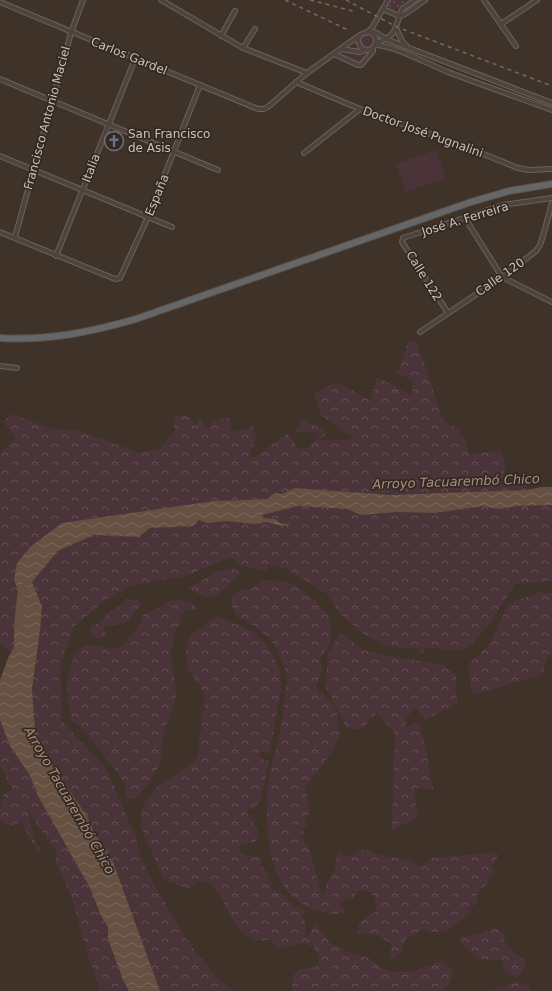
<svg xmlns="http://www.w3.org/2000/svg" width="552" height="991" font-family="'DejaVu Sans',sans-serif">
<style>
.green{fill:#4a3439}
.forest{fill:url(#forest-crowns)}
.park{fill:url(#park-dots)}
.water{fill:url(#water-waves)}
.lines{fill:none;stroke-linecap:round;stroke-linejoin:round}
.river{stroke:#655041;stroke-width:8}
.minor-casing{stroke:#6c625b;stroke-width:6}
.trunk-casing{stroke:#594f48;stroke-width:8}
.minor{stroke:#4f443d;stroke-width:4}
.trunk{stroke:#646668;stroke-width:6}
.rail{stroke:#756960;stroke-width:1.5;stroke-dasharray:4 4;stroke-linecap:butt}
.labels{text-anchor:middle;stroke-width:3.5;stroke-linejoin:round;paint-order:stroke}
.street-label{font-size:12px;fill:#c9c1ba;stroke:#342922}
.poi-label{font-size:12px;fill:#c9c1ba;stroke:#342922;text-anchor:start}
.water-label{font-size:13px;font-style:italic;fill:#a88f7f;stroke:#342922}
</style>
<defs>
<pattern id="forest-crowns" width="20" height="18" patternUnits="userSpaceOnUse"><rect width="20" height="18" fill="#4a3439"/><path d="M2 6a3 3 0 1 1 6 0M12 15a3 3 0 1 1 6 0" fill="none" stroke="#635054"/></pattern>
<pattern id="park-dots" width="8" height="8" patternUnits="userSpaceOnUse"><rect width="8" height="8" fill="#4a3439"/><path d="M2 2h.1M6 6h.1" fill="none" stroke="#635054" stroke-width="1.8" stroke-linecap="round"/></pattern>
<pattern id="water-waves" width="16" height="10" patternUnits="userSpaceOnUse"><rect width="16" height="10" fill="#655041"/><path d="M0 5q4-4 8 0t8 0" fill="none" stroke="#7a675a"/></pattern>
</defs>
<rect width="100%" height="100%" fill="#3e3229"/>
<g class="green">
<circle cx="367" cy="41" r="6"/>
<polygon points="371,50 360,63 358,64 340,54 341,52 358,55"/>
<polygon points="436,150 446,178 406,192 396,164"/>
</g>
<g class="forest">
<polygon points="409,341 416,341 427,371 443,421 461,430 458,433 465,440 470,454 500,451 506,464 501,484 528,481 526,490 391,495 295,488 282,494 275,493 267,499 214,501 62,523 14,580 24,605 14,626 14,647 11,653 0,644 0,453 16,438 3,422 12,414 51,429 77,430 140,453 159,449 174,432 174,415 190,417 195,426 201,417 206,429 216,419 230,418 231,432 253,427 256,437 249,457 256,457 288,433 298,449 309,448 319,433 295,432 303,419 328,433 318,440 354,439 320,414 314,394 335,382 371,400 377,377 413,396 411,380 396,372 400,366"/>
<path d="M552,505V581L516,583C506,597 477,649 461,650C452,651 434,648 424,647V652L419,653L418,648H404L384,645L362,633L341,615L327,594L286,569L268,564L267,571L242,566L231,557L184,577L158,580L131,586L106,600L72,628L69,644L65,650L60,669L62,693V721L107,770L129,822L135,831L138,849L148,873L186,939L219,980L234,991H160L113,862L94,832L87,816L55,770L35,730L32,689L40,631L42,606L32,582L59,550L94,535L139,537L150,528L193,526L199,520L207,523L226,521L254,524L267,522L282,526L289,525L275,519L264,518L262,515L298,506L347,509L361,515L397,512L435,513L483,506L498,509L517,506Z"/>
<path d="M233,568L240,573C232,581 220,598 208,597C202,597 194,591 188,588L217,572Z"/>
<path d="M274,580C281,581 287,581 293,584C302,588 320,604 326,612C330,619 333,632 331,640C329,646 324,653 320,659C324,670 321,674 316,685L318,689L334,706L337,713L340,731L339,738L331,753L305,788L310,814L305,817L307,825L303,829L304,842L309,848L321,892L324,893L326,892V884L333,875L335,871L337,854L341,852L349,857L360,851L365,850L384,856L413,861L419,867L433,858L478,854L491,852L499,854L494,864L491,865V868L495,871L489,877V882L477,893L478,902L471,908V913L444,932H427L424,928L405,940L402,952L393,959L389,957L392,944L375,934H358C355,922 366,918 375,912C377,902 376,897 368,891H357L354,898L341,901L340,905L346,911L345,914C334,915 323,913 312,909C266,890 265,831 268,789C269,773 274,756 278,741C282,720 285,699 287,677L286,672L277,651L271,640L254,626L236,615L231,604L232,597L237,591L244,589H250L261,582Z"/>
<polygon points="540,592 552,594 552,658 549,655 542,675 472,695 468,665 490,643 508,604"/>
<path d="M126,599L137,600L140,603V607C126,623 128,624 106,625L103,629L105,632L106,635L103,638L93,637L90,632L91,627C100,623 102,620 108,613C114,606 120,609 126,599Z"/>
<path d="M170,600C181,600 190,600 198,609L187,610L181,616L180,623L174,635L172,646L171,656L176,695L175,702L162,739L161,763L149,783L136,798L129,799L125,792V783L116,771L89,737L80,726L72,721L69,711L67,681L75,653L85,645H95L104,648L115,649L123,646L139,625L144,614C153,609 163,608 170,600Z"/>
<path d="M217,616L252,631L264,642L276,661L280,671L281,689L271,747L269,754L263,752H259C260,759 263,760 269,761L261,800L255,808L245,811L252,820L259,832L256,841C249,845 242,841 238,850C243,856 251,857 259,857L262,861L261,865L268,873V879L272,883L271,888L283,894L290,903L295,907L305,910L303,915L306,927L305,935L307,936L309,935L314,924C326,930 323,939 332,944C335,946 340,946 344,948L345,951L368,958L382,968L392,972H410L441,961L446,962L448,968L453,971C452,979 451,984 444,989V991H293C292,986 291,978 295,973C301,966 323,972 319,956C318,954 316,950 314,948C312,946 307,944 303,943C292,943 277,956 272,939C230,953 228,882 201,881C196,881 193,887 189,889L164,880L141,828V810L145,802L156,788L194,762L199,752V735L202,729L201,717L204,710L205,701L201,686L190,673L186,662V652L188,641L190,636Z"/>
<polygon points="340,633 364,650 394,657 444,665 456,676 457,703 425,720 415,707 405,720 407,727 419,721 427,753 433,789 414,788 418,817 392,830 395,734 377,712 363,729 347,729 326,687 328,654"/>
<polygon points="0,720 10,746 29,774 38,796 90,888 101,916 108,927 108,939 123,980 129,991 100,991 85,945 72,898 55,861 57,853 28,811 35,842 41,848 39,855 21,822 8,827 0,820 0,811 4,793 13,790 0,766"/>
<polygon points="496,928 505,936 503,939 514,953 519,955 527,963 521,974 515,978 502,967 504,964 502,960 476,959 460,942 459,937 479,934 484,931"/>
<polygon points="517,982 523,983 529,987 530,991 494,991 495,989"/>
</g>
<polygon class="park" points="391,0 409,0 394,10 389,7"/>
<polygon class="water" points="542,487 552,487 552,505 517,506 498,509 483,506 435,513 397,512 361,515 347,509 298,506 262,515 264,518 275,519 281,523 291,525 282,526 267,522 254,524 226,521 207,523 199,520 193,526 150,528 139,537 94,535 58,551 32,582 42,606 40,631 32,689 35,730 55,770 87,816 94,832 113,862 160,991 129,991 123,980 108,939 108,927 101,916 90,888 38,796 29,774 10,746 0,720 0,680 8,658 14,647 14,626 24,605 14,580 17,563 30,547 62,523 214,501 267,499 275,493 282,494 295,488 391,495 526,490"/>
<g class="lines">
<polyline class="river" points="18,625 22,588"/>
<defs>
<g id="minor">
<polyline points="161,0 243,48 307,73"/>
<polyline points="484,0 516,46"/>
<path d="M0,2L258,109H264L269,106L307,73L360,35C382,23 380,58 361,48L358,41L360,35"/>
<polyline points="383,9 399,16"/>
<polyline points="399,16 405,14 425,0"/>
<polyline points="501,24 537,0"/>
<polyline points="396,28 402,41 406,45"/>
<polyline points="367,32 372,28 388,0"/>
<polyline points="372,32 377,33 386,39 552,103"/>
<polyline points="221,36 235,11"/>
<path d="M376,43C399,35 394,28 402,9L415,0"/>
<path d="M376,45C395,46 428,64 448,72C482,85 517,97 552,110"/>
<polyline points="243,48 255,29"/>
<polyline points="341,49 360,52 365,50"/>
<polyline points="334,54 358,65 361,65 373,51 373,48"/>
<polyline points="0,79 218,170"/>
<polyline points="296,82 360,109 456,143 518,168 529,170 552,169"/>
<polyline points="304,153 360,109"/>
<polyline points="0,156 172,227"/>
<polyline points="465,218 502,277 552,302"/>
<polyline points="0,232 115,279 120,278 148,217 200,85"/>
<polyline points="15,237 71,33 83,0"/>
<polyline points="56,256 135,59"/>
<polyline points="448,313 402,242 403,238 503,205 552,198"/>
<polyline points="420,332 502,277 536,251 540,245 543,236 552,203"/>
<polyline points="0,366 17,368"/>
</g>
<path id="trunk" d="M0,338C47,341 91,332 136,319L471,202L509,191L552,184"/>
</defs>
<use href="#minor" class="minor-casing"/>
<use href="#trunk" class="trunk-casing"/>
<use href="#minor" class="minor"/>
<use href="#trunk" class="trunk"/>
<g class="rail">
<polyline points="285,0 348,30"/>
<polyline points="310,0 353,11"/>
<polyline points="346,0 397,27 552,86"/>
</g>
</g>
<defs>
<symbol id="church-ring" viewBox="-11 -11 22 22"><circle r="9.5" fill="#342922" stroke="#6b7280" stroke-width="1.5"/><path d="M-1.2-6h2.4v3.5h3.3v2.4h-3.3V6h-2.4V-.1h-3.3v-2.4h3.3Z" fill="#6b7280"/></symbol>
</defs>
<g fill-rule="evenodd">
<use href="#church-ring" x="103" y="130" width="22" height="22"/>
</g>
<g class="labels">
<g class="street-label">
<text transform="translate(129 56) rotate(22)" y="4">Carlos Gardel</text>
<text transform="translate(47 118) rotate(-75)" y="4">Francisco Antonio Maciel</text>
<text transform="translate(423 132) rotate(20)" y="4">Doctor José Pugnalini</text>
<text transform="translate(91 168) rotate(-69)" y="4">Italia</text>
<text transform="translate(157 195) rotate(-68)" y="4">España</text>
<text transform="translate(465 219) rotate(-17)" y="4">José A. Ferreira</text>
<text transform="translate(424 276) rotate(58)" y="4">Calle 122</text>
<text transform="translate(500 277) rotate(-35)" y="4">Calle 120</text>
</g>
<g class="poi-label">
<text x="128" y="138">San Francisco<tspan x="128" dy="14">de Asis</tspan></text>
</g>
<g class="water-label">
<text transform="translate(456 481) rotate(-2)" y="5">Arroyo Tacuarembó Chico</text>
<text transform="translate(70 800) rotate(60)" y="5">Arroyo Tacuarembó Chico</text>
</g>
</g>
</svg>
